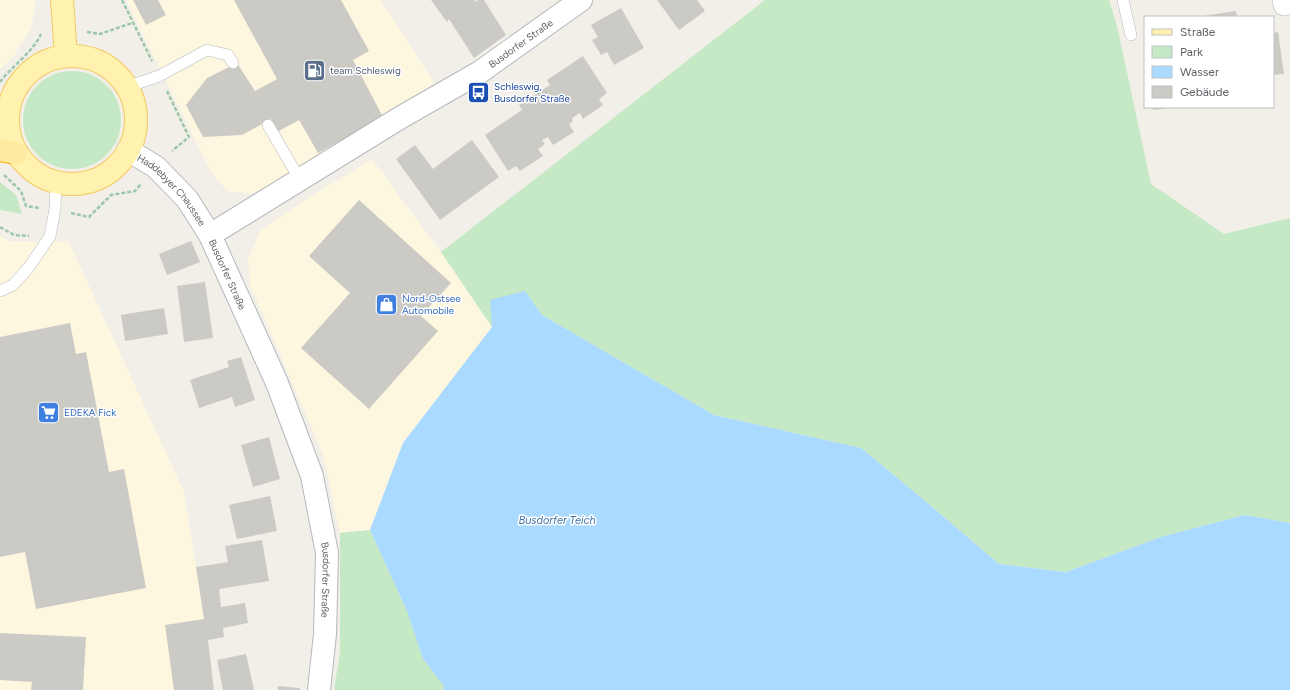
<svg xmlns="http://www.w3.org/2000/svg" width="1290" height="690" font-family="Figtree,sans-serif">
<style>
.commercial{fill:#fef7e0}
.green{fill:#c5e8c5}
.water{fill:#aadaff}
.building{fill:#cccac5}
.lines{fill:none;stroke-linecap:round;stroke-linejoin:round}
.service-casing{stroke:#b5b8bc;stroke-width:12}
.minor-casing{stroke:#b5b8bc;stroke-width:22}
.tertiary-casing{stroke:#b5b8bc;stroke-width:24}
.primary-casing{stroke:#f2c960;stroke-width:24}
.trunk-casing{stroke:#f9ab00;stroke-width:24}
.path{stroke:#9cc7a9;stroke-width:2.5;stroke-dasharray:4 2;stroke-linecap:butt}
.service{stroke:#fff;stroke-width:11}
.minor{stroke:#fff;stroke-width:21}
.tertiary{stroke:#fff;stroke-width:22}
.primary{stroke:#fff2af;stroke-width:22}
.trunk{stroke:#feeaa1;stroke-width:22}
.labels{text-anchor:middle;stroke-width:3;stroke-linejoin:round;paint-order:stroke}
.street-label{font-size:10px;fill:#5f6368;stroke:#fff}
.service-label{font-size:10px;fill:#4e5e75;stroke:#fff;text-anchor:start}
.transit-label{font-size:10px;fill:#164399;stroke:#fff;text-anchor:start}
.shop-label{font-size:10px;fill:#366cbe;stroke:#fff;text-anchor:start}
.water-label{font-size:11px;font-style:italic;fill:#4174aa;stroke:#fff}
</style>
<rect width="100%" height="100%" fill="#f1efe8"/>
<g class="commercial">
<polygon points="0,0 36,0 31,29 13,57 0,69"/>
<polygon points="126,0 381,0 434,83 360,134 279,181 251,194 227,191 210,170"/>
<polygon points="372,159 441,252 492,327 403,443 370,530 340,533 323,454 250,285 248,259 261,230 307,199"/>
<polygon points="0,236 9,241 69,242 184,492 208,640 214,690 0,690"/>
</g>
<g class="green">
<polygon points="765,0 1109,0 1117,26 1151,184 1224,234 1290,218 1290,523 1244,515 1161,537 1066,572 999,564 918,495 861,448 714,415 542,315 525,291 492,327 441,252"/>
<circle cx="72" cy="120" r="49"/>
<polygon points="0,182 16,195 22,214 0,210"/>
<polygon points="370,530 407,611 423,659 444,686 443,690 334,690 340,652 340,533"/>
</g>
<polygon class="water" points="525,291 542,315 714,415 861,448 918,495 999,564 1066,572 1161,537 1244,515 1290,523 1290,690 443,690 444,686 423,659 407,611 370,530 403,443 492,327 490,300"/>
<g class="building">
<polygon points="133,0 158,0 166,15 146,25"/>
<polygon points="234,0 341,0 369,51 353,60 383,117 318,153 299,120 277,132 271,119 242,135 203,137 186,105 207,78 237,63 255,91 277,79"/>
<polygon points="431,0 475,0 476,2 478,0 484,0 506,35 474,58 449,19 447,22"/>
<polygon points="657,0 697,0 705,11 679,30"/>
<polygon points="621,8 644,48 614,65 607,52 601,55 592,40 598,37 591,25"/>
<polygon points="1236,11 1237,17 1203,17 1203,16"/>
<polygon points="1278,32 1284,74 1273,75 1273,33"/>
<polygon points="583,56 607,93 599,99 603,105 583,119 580,113 572,118 573,121 569,124 574,132 553,145 548,137 542,140 545,144 538,149 543,156 520,171 516,166 508,171 485,135 522,110 519,105 550,85 547,80"/>
<polygon points="1152,107 1168,107 1168,108 1153,110"/>
<polygon points="472,140 499,177 440,220 396,159 415,145 433,169"/>
<polygon points="359,200 451,283 421,316 438,331 369,409 301,348 350,293 309,256"/>
<polygon points="191,241 200,262 167,275 159,254"/>
<polygon points="205,282 213,338 184,342 177,286"/>
<polygon points="164,308 168,334 125,341 121,315"/>
<polygon points="70,323 76,354 86,352 109,472 124,469 146,588 36,609 25,552 0,557 0,337"/>
<polygon points="241,357 255,400 235,407 232,397 199,408 190,380 229,367 227,361"/>
<polygon points="269,437 280,479 253,487 241,445"/>
<polygon points="270,496 277,531 237,539 229,505"/>
<polygon points="262,540 269,581 219,589 221,607 245,603 248,623 223,628 224,637 208,640 214,690 174,690 165,625 204,619 196,567 228,562 225,546"/>
<polygon points="0,633 86,637 83,690 31,690 32,682 0,680"/>
<polygon points="246,654 254,690 223,690 217,660"/>
<polygon points="278,686 300,688 300,690 278,690"/>
</g>
<g class="lines">
<defs>
<g id="service">
<polyline points="1123,0 1131,35"/>
<polyline points="127,87 159,76 207,50 228,55 233,63"/>
<polyline points="268,125 300,180"/>
<polyline points="0,291 13,285 29,267 50,236 55,209 56,183"/>
</g>
<polyline id="minor" points="1283,0 1284,5"/>
<g id="tertiary">
<path id="s1" d="M128,150L156,167L187,199L210,235L277,383L312,476L327,553L325,634L319,690"/>
<path id="s2" d="M210,235L398,119L480,72L581,0"/>
</g>
<g id="primary">
<polyline points="62,0 66,56"/>
<circle cx="72" cy="120" r="64"/>
</g>
<polyline id="trunk" points="0,150 16,153"/>
</defs>
<use href="#service" class="service-casing"/>
<use href="#minor" class="minor-casing"/>
<use href="#tertiary" class="tertiary-casing"/>
<use href="#primary" class="primary-casing"/>
<use href="#trunk" class="trunk-casing"/>
<g class="path">
<polyline points="122,0 152,61"/>
<polyline points="87,32 100,34 132,23"/>
<path d="M0,82C12,66 33,52 41,34"/>
<polyline points="167,91 189,137 172,151"/>
<polyline points="4,175 21,191 26,206 39,208"/>
<polyline points="71,213 89,217 111,195 135,191 141,184"/>
<polyline points="0,227 14,235 29,236"/>
</g>
<use href="#service" class="service"/>
<use href="#minor" class="minor"/>
<use href="#tertiary" class="tertiary"/>
<use href="#primary" class="primary"/>
<use href="#trunk" class="trunk"/>
</g>
<defs>
<symbol id="fuel-square" viewBox="-11 -11 22 22"><rect x="-9" y="-9" width="18" height="18" rx="4" fill="#5c6f8a" stroke="#fff"/><path d="M-5.5-6h7V0h2V4h1.3V-2.5L3-4.5l.8-.8L6-3V5H2.5V1h-1V6h-7ZM-4.2-4.7v3.2H.2V-4.7Z" fill="#fff"/></symbol>
<symbol id="bus-square" viewBox="-11 -11 22 22"><rect x="-9" y="-9" width="18" height="18" rx="4" fill="#1a4fb4" stroke="#fff"/><path d="M-5-6H5V4H4V6H2V4H-2V6H-4V4H-5ZM-3.5-4V0h7V-4ZM-3.5 1.2v1.5H-2V1.2ZM2 1.2v1.5H3.5V1.2Z" fill="#fff"/></symbol>
<symbol id="shop-square" viewBox="-11 -11 22 22"><rect x="-9" y="-9" width="18" height="18" rx="4" fill="#3f7fe0" stroke="#fff"/><path d="M-5-2.5h2.3a2.7 3.5 0 0 1 5.4 0H5L5.5 6h-11ZM-1.5-2.5h3a1.5 2.3 0 0 0-3 0Z" fill="#fff"/></symbol>
<symbol id="supermarket-square" viewBox="-11 -11 22 22"><rect x="-9" y="-9" width="18" height="18" rx="4" fill="#3f7fe0" stroke="#fff"/><path d="M-6-5.5h2.5l.6 2H6L4.5 2H-2.5L-4.4-4H-6ZM-1.5 3.2a1.3 1.3 0 1 0 .1 0ZM3 3.2a1.3 1.3 0 1 0 .1 0Z" fill="#fff"/></symbol>
</defs>
<g fill-rule="evenodd">
<use href="#fuel-square" x="302" y="58" width="25" height="25"/>
<use href="#bus-square" x="466" y="80" width="25" height="25"/>
<use href="#shop-square" x="374" y="292" width="25" height="25"/>
<use href="#supermarket-square" x="36" y="400" width="25" height="25"/>
</g>
<g class="labels">
<g class="street-label">
<text dy="4" stroke="none"><textPath href="#s2" startOffset="365">Busdorfer Straße</textPath></text>
<text dy="4" stroke="none"><textPath href="#s1" startOffset="60">Haddebyer Chaussee</textPath></text>
<text dy="4" stroke="none"><textPath href="#s1" startOffset="163">Busdorfer Straße</textPath></text>
<text dy="4" stroke="none"><textPath href="#s1" startOffset="487">Busdorfer Straße</textPath></text>
</g>
<g class="service-label">
<text x="330" y="74">team Schleswig</text>
</g>
<g class="transit-label">
<text x="494" y="90">Schleswig,<tspan x="494" dy="12">Busdorfer Straße</tspan></text>
</g>
<g class="shop-label">
<text x="402" y="302">Nord-Ostsee<tspan x="402" dy="12">Automobile</tspan></text>
<text x="64" y="416">EDEKA Fick</text>
</g>
<g class="water-label">
<text x="557" y="524">Busdorfer Teich</text>
</g>
</g>
<rect x="1144" y="16" width="130" height="92" fill="#ffffff" stroke="#bfc1c3"/>
<rect x="1152" y="29" width="20" height="6" fill="#fff2af" stroke="#bfc1c3"/>
<text x="1180" y="36" font-size="12" fill="#5f6368">Straße</text>
<rect x="1152" y="46" width="20" height="12" fill="#c5e8c5" stroke="#bfc1c3"/>
<text x="1180" y="56" font-size="12" fill="#5f6368">Park</text>
<rect x="1152" y="66" width="20" height="12" fill="#aadaff" stroke="#bfc1c3"/>
<text x="1180" y="76" font-size="12" fill="#5f6368">Wasser</text>
<rect x="1152" y="86" width="20" height="12" fill="#cccac5" stroke="#bfc1c3"/>
<text x="1180" y="96" font-size="12" fill="#5f6368">Gebäude</text>
</svg>
